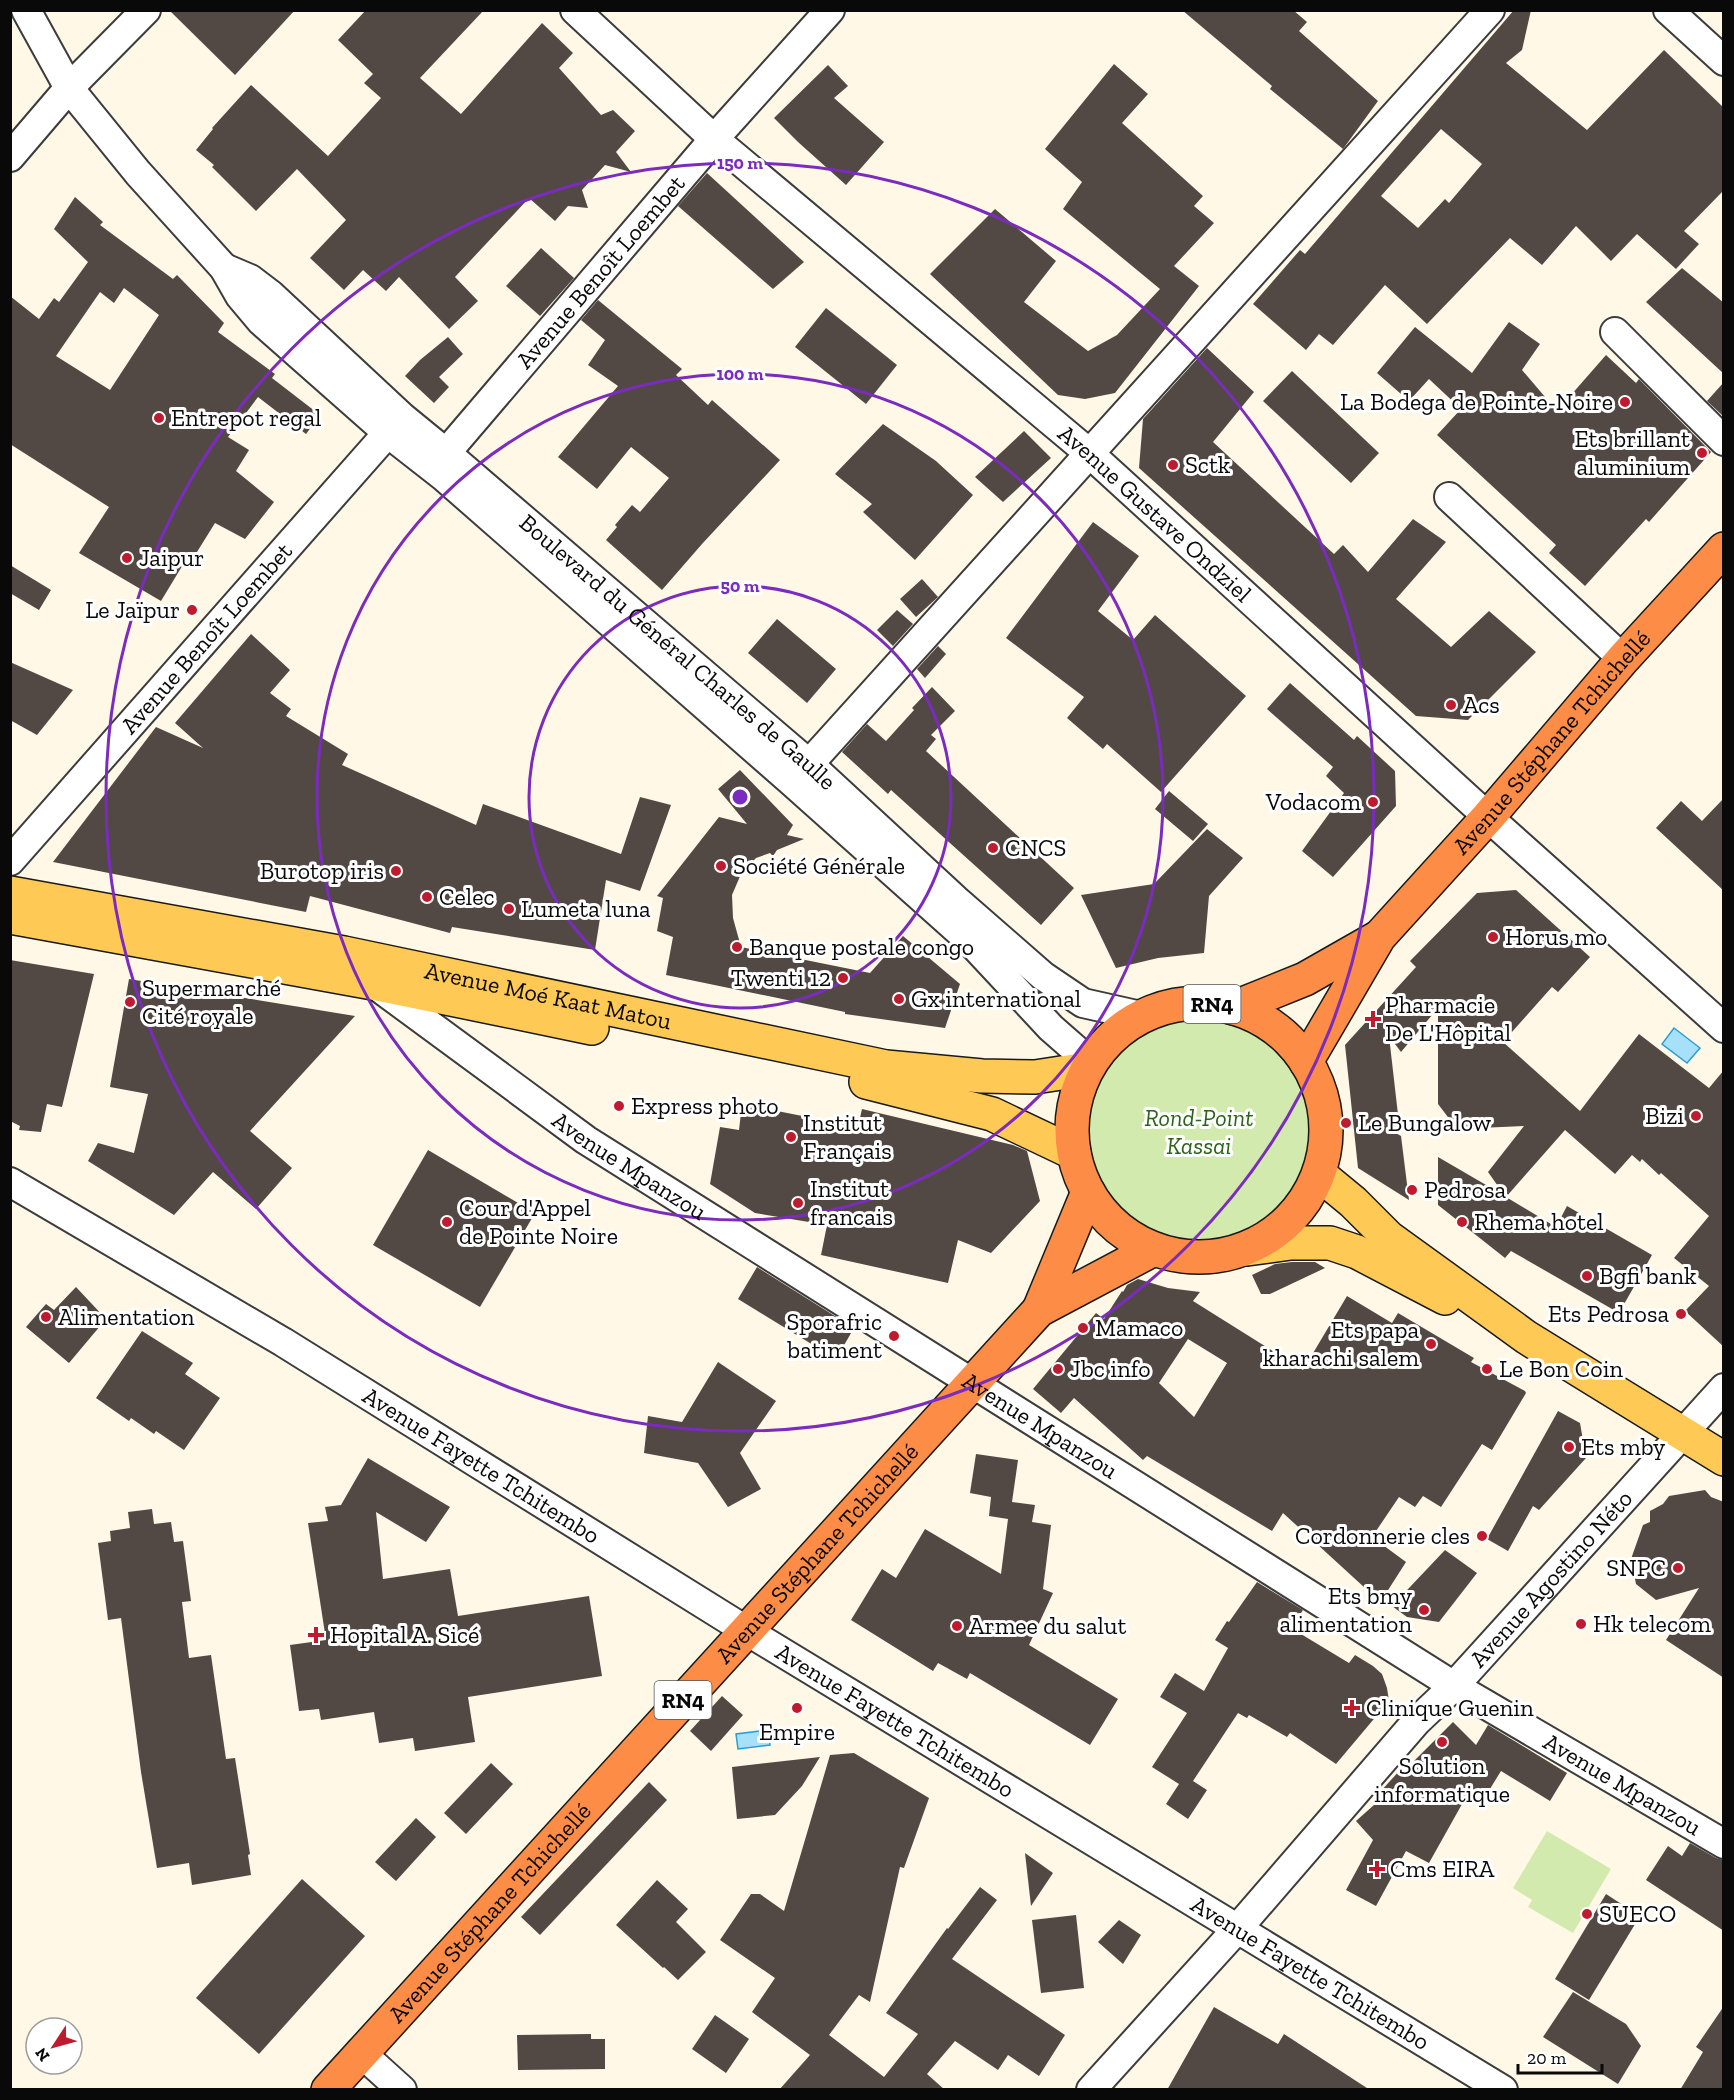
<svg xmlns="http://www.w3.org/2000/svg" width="1734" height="2100" font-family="'Zilla Slab',serif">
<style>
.green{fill:#d2eaae}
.water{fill:#a7e1f9;stroke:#2b9dd4;stroke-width:1.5}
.building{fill:#524945;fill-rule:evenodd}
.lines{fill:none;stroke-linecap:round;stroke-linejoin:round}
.minor-casing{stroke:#3c3c3c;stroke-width:32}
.major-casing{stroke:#1a1a1a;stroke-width:36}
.highway-casing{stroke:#1a1a1a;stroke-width:36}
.minor{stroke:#fff;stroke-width:28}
.major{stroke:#ffc956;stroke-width:33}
.highway{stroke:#fd8c46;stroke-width:33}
.ring{fill:none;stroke:#7b2cbf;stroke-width:3}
.poi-dot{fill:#bf1b2f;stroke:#fff;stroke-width:2}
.labels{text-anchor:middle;stroke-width:6;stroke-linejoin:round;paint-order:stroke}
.shield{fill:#fff;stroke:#535353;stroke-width:1.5}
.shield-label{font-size:22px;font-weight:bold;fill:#090909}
.street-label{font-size:24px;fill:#090909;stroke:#fff}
.poi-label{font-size:24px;fill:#090909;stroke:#fff;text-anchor:start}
.park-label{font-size:24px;font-style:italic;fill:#2d6318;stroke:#fff}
.centre{fill:#7b2cbf;stroke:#fff;stroke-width:3}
.ring-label{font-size:18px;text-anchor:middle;font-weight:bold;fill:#7b2cbf;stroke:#fff;stroke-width:6;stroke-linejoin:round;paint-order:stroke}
</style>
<rect width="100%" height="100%" fill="#fff8e6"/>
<g class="green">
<circle cx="1199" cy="1132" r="114"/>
<polygon points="1547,1831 1611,1869 1573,1933 1528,1907 1532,1900 1513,1888"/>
</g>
<g class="water">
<polygon points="1674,1028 1700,1048 1687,1063 1662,1044"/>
<polygon points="768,1730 770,1745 738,1749 736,1734"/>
</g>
<g class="building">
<polygon points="169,10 295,10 235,75"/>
<polygon points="366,10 484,10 420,78 461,114 542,23 573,53 559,68 601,115 613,110 635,131 616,152 631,172 605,165 582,190 588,208 568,206 555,221 529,198 455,277 478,301 449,329 399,277 386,291 363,270 344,290 310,258 346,220 297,169 256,211 212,167 214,165 196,150 213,129 212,128 251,85 328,156 381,98 364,83 373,74 338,40"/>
<polygon points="1182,10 1293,10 1307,22 1299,31 1378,101 1343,149 1270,89 1272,86"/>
<path d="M1514,10H1531L1522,50L1506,63L1587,130L1664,50L1724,108V190L1684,231L1699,244L1676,269L1637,234L1611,261L1576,226L1542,265L1510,238L1427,324L1385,285L1333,345L1319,334L1306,350L1253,304L1300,250L1305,254ZM1441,129L1482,164L1449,203L1445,199L1418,228L1381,196Z"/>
<polygon points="1114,64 1148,94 1122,123 1203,196 1194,206 1214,223 1174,266 1199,286 1115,393 1085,399 1058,395 930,274 995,209 1056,261 1024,302 1088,351 1117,335 1160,289 1063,209 1082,182 1045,149"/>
<polygon points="828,65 848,86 834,98 884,142 846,185 798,142 774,118"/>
<polygon points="707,173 804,262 773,289 678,206"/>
<path d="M75,197L103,222L100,225L173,279L177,275L224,323L218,332L275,374L272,378L320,415L306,434L258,397L228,437L249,450L236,471L274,502L245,539L215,523L192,560L187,558L161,601L79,553L109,507L10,444V296L39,319L54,298L59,302L88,262L54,229ZM124,288L159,315L110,390L56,356L100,292L114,303Z"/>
<polygon points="541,248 574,278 540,316 506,286"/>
<polygon points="1682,268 1724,303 1724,374 1646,302"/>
<polygon points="598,300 682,369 676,375 708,405 712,400 780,460 702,544 662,590 606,540 617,527 615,525 632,505 640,512 669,478 631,447 597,489 558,457 618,386 588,365 605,340 581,320"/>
<polygon points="826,308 897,365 866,404 795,347"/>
<polygon points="1509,322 1540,344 1522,370 1557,411 1606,355 1636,383 1639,379 1711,452 1649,522 1646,519 1585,586 1549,553 1556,545 1437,435 1461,409 1429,379 1409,401 1377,373 1415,327 1472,373"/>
<polygon points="448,337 463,354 439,377 449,387 434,403 405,376 420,360"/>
<polygon points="1207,348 1254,392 1213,442 1334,554 1343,545 1368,572 1413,519 1446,542 1396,599 1451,647 1489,611 1536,652 1468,720 1416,716 1139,468 1143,419"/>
<polygon points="1292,371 1379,453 1351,483 1263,401"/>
<polygon points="1724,382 1724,417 1707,401"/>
<polygon points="883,424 936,461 973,495 915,560 863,512 872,504 835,474"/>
<polygon points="1024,431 1051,458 1003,502 975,477"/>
<polygon points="1093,522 1139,556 1098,611 1133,640 1155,615 1246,696 1161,792 1107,744 1103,749 1067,718 1084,697 1006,638"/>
<polygon points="10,565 51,590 39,610 10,593"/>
<polygon points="922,579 938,597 916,617 900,599"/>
<polygon points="897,610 913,624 893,646 877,630"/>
<polygon points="777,619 836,669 807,703 748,653"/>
<polygon points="251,634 290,670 270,693 291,709 286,716 348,754 342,765 476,825 483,804 621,854 640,797 671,805 640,891 606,880 595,950 452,927 450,933 310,896 306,912 53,862 156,727 203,748 175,723"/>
<polygon points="938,646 946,654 925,678 917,669"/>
<polygon points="10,662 73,690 37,735 10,720"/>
<polygon points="1290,683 1354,740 1357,736 1395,771 1396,806 1333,877 1302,851 1344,793 1326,776 1333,767 1267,709"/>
<polygon points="932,687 955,711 931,735 936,739 926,751 1074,888 1041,925 891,790 888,794 842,752 867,724 886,741 914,710 912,708"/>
<polygon points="740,770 793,825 787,835 804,839 777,850 773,856 770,853 756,858 741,874 732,895 733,918 741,947 870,973 903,936 960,984 945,1028 845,1014 845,1012 666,975 673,937 657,931 663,898 657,896 719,817 747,824 718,789"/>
<polygon points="1169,791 1208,824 1193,841 1155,809"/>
<polygon points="1724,798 1724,891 1656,828 1681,801 1702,821"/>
<polygon points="1207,829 1243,858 1209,896 1204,953 1158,958 1116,968 1081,895 1154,884"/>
<polygon points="1516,890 1590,957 1558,992 1552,987 1503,1042 1580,1111 1639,1034 1709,1088 1724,1070 1724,1347 1685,1311 1709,1286 1674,1258 1709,1216 1661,1173 1659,1175 1642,1159 1640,1162 1632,1155 1615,1174 1565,1130 1506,1197 1556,1227 1567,1206 1652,1255 1619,1313 1511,1251 1505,1258 1438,1205 1438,1157 1505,1196 1488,1172 1524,1126 1457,1129 1438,1104 1438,1008 1401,1052 1389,1036 1400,1132 1394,1132 1401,1136 1409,1200 1358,1168 1345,1045 1416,967 1410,961 1477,893"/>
<polygon points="10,960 94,974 62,1107 47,1104 41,1132 19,1130 20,1126 10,1121"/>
<polygon points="129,979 355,1016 250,1131 292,1168 256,1209 213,1172 174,1215 88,1161 98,1143 134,1153 148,1094 110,1087"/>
<polygon points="742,1104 858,1127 862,1109 1013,1145 1027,1151 1040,1201 991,1253 958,1240 948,1283 821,1255 827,1225 755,1213 710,1184 720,1127 739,1130"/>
<polygon points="428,1150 535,1213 480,1307 373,1245"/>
<polygon points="1292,1262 1315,1262 1325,1268 1270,1294 1261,1294 1252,1275 1275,1264"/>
<polygon points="757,1267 854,1328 836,1359 738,1299"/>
<path d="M1138,1279L1168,1288L1200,1292L1193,1301L1303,1370L1347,1296L1392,1323L1398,1313L1474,1358L1471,1362L1525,1391L1526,1393L1492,1450L1482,1444L1441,1507L1423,1496L1415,1507L1399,1497L1372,1537L1406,1562L1383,1598L1365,1588L1283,1513L1272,1531L1147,1456L1143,1460L1074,1398L1061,1413L1033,1389L1096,1313L1104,1319L1122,1291L1123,1292L1127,1285ZM1188,1339L1227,1363L1194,1417L1159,1383Z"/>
<polygon points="76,1287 106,1319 69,1363 26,1327 46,1304 54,1310"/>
<polygon points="142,1331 193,1363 185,1374 220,1398 184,1450 156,1431 154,1434 131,1418 129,1421 96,1398"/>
<polygon points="718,1362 776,1401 740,1453 761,1489 728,1507 698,1463 644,1453 648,1416 682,1422"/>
<polygon points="1558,1411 1580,1423 1586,1458 1539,1510 1533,1506 1508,1551 1487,1539"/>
<polygon points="976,1454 1018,1460 1012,1502 1035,1505 1032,1522 1051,1525 1043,1589 1053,1593 1029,1645 1118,1699 1090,1745 970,1673 967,1679 938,1663 933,1671 851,1620 882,1569 896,1578 925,1529 1001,1574 1008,1519 989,1516 991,1497 970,1493"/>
<polygon points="368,1458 450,1507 426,1542 376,1512 383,1579 450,1569 458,1616 589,1596 602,1676 468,1697 475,1742 415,1751 413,1738 379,1743 374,1712 321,1720 319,1709 299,1711 290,1645 326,1640 308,1523 328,1521 325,1507 341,1505"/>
<polygon points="1705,1490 1711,1497 1724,1502 1724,1678 1666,1640 1699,1588 1656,1600 1636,1584 1631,1559 1643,1525 1650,1522 1650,1511 1663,1504 1669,1496"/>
<polygon points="152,1509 154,1524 171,1522 174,1542 183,1541 191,1601 182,1602 189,1658 211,1655 226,1759 235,1758 250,1854 248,1855 251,1875 192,1885 189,1863 157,1868 141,1772 121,1618 108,1620 98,1543 111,1541 110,1531 130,1528 128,1512"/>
<polygon points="1445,1550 1477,1573 1439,1622 1407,1617 1392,1606"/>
<polygon points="1257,1582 1303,1610 1291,1628 1349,1663 1355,1655 1373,1666 1382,1674 1387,1688 1389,1701 1336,1764 1290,1733 1287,1737 1249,1715 1247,1718 1238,1713 1193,1781 1207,1790 1188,1819 1166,1804 1179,1784 1152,1767 1187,1713 1160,1697 1175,1673 1204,1691 1228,1648 1215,1640 1227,1621 1229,1622"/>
<polygon points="722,1696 743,1715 711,1751 690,1731"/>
<polygon points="1453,1722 1476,1745 1488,1725 1567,1773 1550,1801 1501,1771 1485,1797 1471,1788 1429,1863 1406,1851 1376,1906 1346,1890 1373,1840 1356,1821 1384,1796 1380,1792 1401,1769 1403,1772"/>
<polygon points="854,1753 929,1798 904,1868 900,1867 870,2002 859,1995 829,2035 884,2077 918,2034 886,2013 947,1928 948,1929 980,1887 997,1900 952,1959 1065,2035 1039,2076 1008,2055 998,2070 955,2041 927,2074 945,2090 779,2090 810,2055 752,2012 775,1978 720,1940 751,1894 760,1894 784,1911 830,1755"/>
<polygon points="820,1757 802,1786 775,1815 737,1819 732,1767"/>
<polygon points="491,1763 513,1784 466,1834 444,1813"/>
<polygon points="649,1782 667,1800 540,1935 521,1917"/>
<polygon points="416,1818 436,1837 396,1881 375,1862"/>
<polygon points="1690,1843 1716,1858 1724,1860 1724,1931 1646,1880 1668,1846 1682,1856"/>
<polygon points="1025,1853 1053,1873 1031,1906"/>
<polygon points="302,1879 365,1936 259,2054 196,1998"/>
<polygon points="657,1880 688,1909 676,1922 706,1952 678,1980 664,1967 663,1968 616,1925"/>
<polygon points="1606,1894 1640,1916 1589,2000 1555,1979"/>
<polygon points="1076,1915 1084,1988 1041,1993 1032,1920"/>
<polygon points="1119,1920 1141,1935 1123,1964 1098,1942"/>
<polygon points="1573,1992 1626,2024 1641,2046 1618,2084 1543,2037"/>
<polygon points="1724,2006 1724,2090 1680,2090 1703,2052 1696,2047"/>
<polygon points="1214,2007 1278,2044 1284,2034 1370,2090 1167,2090"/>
<polygon points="715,2015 749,2039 726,2073 692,2049"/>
<polygon points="591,2034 591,2039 605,2039 605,2069 518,2070 517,2035"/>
</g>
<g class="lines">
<defs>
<g id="minor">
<polyline points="26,10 69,88 138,173 224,268 240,296 261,321 389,434 444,477 792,782 969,940 1051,1028 1091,1063"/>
<path id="s1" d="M575,10L714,139L1089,453L1488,817L1724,1028"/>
<polyline points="1668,10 1724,61"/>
<polyline points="10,157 69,88 146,10"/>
<path id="s2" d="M224,268L250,279L271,295L402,417L446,453L809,764L956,900L1043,976L1083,1003L1141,1016"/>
<polyline points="1615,332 1724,441"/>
<path id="s3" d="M446,453L714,139L830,10"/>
<polyline points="1449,497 1623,659"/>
<polyline points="809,764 1490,10"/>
<path id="s4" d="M10,861L400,419"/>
<path id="s5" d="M373,983L586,1140L1454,1686L1724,1844"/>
<path id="s6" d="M10,1182L283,1342L747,1631L1503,2090"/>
<polyline points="360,2052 402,2090"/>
<path id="s7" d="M1091,2090L1238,1928L1416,1722L1454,1686L1724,1388"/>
</g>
<g id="major">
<path id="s8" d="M10,893L344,953L886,1067L982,1076L1035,1077L1087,1069"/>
<polyline points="10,917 373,983 592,1028"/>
<polyline points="866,1082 992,1114 1074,1153"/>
<polyline points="1319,1174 1353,1202 1388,1237 1526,1337 1724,1459"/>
<polyline points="1247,1249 1291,1243 1330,1243 1357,1252 1445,1298"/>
</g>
<g id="highway">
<circle cx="1199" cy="1130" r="127"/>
<polyline points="1233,1008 1305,979 1377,938"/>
<path id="s9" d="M1306,1062L1379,937L1488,817L1623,659L1724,549"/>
<polyline points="1039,1310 1088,1192"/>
<path id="s10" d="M328,2090L1039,1310L1154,1249"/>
</g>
</defs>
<use href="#minor" class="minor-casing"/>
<use href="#major" class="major-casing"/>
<use href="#highway" class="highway-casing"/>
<use href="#minor" class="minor"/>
<use href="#major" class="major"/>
<use href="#highway" class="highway"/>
</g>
<g class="ring">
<circle cx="740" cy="797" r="211"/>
<circle cx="740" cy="797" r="423"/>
<circle cx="740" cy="797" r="634"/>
</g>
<g class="poi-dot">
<circle cx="1625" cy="402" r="6"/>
<circle cx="159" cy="418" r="6"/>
<circle cx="1702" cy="453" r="6"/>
<circle cx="1173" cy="465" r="6"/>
<circle cx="127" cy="558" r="6"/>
<circle cx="192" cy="610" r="6"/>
<circle cx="1451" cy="705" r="6"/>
<circle cx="1373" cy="802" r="6"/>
<circle cx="993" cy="848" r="6"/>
<circle cx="721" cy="866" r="6"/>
<circle cx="396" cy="871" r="6"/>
<circle cx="427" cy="897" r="6"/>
<circle cx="509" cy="909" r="6"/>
<circle cx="1493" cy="937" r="6"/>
<circle cx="737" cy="947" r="6"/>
<circle cx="843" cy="978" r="6"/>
<circle cx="899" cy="999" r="6"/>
<circle cx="130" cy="1002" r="6"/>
<path d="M1370 1010h6v6h6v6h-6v6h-6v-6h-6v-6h6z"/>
<circle cx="619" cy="1106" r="6"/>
<circle cx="1696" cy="1116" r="6"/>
<circle cx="1346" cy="1123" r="6"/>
<circle cx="791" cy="1137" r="6"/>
<circle cx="1412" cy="1190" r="6"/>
<circle cx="798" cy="1203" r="6"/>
<circle cx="447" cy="1222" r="6"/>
<circle cx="1462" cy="1222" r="6"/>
<circle cx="1587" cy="1276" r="6"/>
<circle cx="1681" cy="1314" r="6"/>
<circle cx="46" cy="1317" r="6"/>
<circle cx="1083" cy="1328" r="6"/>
<circle cx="894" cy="1336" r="6"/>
<circle cx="1431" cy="1344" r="6"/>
<circle cx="1058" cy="1369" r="6"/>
<circle cx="1487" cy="1369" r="6"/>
<circle cx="1569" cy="1447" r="6"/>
<circle cx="1482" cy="1536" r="6"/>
<circle cx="1678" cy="1568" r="6"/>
<circle cx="1424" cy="1610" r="6"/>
<circle cx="1581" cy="1624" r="6"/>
<circle cx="957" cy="1626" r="6"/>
<path d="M313 1626h6v6h6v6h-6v6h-6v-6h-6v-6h6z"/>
<circle cx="797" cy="1708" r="6"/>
<path d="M1349 1699h6v6h6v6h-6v6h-6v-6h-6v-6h6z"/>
<circle cx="1442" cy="1742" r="6"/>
<path d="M1374 1860h6v6h6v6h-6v6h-6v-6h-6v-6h6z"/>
<circle cx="1587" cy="1914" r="6"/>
</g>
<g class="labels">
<g class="shield">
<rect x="1183.5" y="985" width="57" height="38" rx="4.5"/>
<rect x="654.5" y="1681" width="57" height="38" rx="4.5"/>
</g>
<g class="shield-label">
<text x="1212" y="1012">RN4</text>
<text x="683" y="1708">RN4</text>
</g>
<g class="street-label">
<text dy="8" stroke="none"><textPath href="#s3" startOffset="238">Avenue Benoît Loembet</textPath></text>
<text dy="8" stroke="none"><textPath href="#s1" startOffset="768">Avenue Gustave Ondziel</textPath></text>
<text dy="8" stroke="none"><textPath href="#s4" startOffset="297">Avenue Benoît Loembet</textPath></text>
<text dy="8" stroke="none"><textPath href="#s2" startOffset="596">Boulevard du Général Charles de Gaulle</textPath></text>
<text dy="8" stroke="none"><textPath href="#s9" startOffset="405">Avenue Stéphane Tchichellé</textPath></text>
<text dy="8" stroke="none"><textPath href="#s8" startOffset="548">Avenue Moé Kaat Matou</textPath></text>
<text dy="8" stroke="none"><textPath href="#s5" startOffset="315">Avenue Mpanzou</textPath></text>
<text dy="8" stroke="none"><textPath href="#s5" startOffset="801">Avenue Mpanzou</textPath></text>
<text dy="8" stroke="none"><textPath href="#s6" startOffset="550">Avenue Fayette Tchitembo</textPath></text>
<text dy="8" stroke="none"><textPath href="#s10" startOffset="726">Avenue Stéphane Tchichellé</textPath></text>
<text dy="8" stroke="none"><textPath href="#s7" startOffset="688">Avenue Agostino Néto</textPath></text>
<text dy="8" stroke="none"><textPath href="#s6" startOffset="1036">Avenue Fayette Tchitembo</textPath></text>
<text dy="8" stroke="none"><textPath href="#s5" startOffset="1485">Avenue Mpanzou</textPath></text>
<text dy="8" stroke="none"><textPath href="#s10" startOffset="240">Avenue Stéphane Tchichellé</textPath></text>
<text dy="8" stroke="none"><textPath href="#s6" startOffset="1522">Avenue Fayette Tchitembo</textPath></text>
</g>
<g class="poi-label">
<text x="1613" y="410" text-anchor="end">La Bodega de Pointe-Noire</text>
<text x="171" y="426">Entrepot regal</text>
<text x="1690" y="447" text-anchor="end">Ets brillant<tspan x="1690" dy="28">aluminium</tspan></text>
<text x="1185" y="473">Sctk</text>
<text x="139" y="566">Jaipur</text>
<text x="180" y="618" text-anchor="end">Le Jaïpur</text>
<text x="1463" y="713">Acs</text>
<text x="1361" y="810" text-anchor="end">Vodacom</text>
<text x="1005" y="856">CNCS</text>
<text x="733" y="874">Société Générale</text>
<text x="384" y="879" text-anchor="end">Burotop iris</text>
<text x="439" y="905">Celec</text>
<text x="521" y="917">Lumeta luna</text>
<text x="1505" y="945">Horus mo</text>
<text x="749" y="955">Banque postale congo</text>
<text x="831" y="986" text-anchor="end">Twenti 12</text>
<text x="142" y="996">Supermarché<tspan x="142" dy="28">Cité royale</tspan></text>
<text x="911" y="1007">Gx international</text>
<text x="1385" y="1013">Pharmacie<tspan x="1385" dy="28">De L'Hôpital</tspan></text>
<text x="631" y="1114">Express photo</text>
<text x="1684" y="1124" text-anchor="end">Bizi</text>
<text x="803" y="1131">Institut<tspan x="803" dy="28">Français</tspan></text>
<text x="1358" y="1131">Le Bungalow</text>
<text x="810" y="1197">Institut<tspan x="810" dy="28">francais</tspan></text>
<text x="1424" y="1198">Pedrosa</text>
<text x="459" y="1216">Cour d'Appel<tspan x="459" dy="28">de Pointe Noire</tspan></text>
<text x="1474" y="1230">Rhema hotel</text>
<text x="1599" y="1284">Bgfi bank</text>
<text x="1669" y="1322" text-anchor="end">Ets Pedrosa</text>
<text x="58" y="1325">Alimentation</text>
<text x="882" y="1330" text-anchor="end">Sporafric<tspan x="882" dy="28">batiment</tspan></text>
<text x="1095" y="1336">Mamaco</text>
<text x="1419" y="1338" text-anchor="end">Ets papa<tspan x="1419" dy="28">kharachi salem</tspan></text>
<text x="1070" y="1377">Jbc info</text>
<text x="1499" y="1377">Le Bon Coin</text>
<text x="1581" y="1455">Ets mby</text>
<text x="1470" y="1544" text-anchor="end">Cordonnerie cles</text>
<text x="1666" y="1576" text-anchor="end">SNPC</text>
<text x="1412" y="1604" text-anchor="end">Ets bmy<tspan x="1412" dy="28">alimentation</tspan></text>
<text x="1593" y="1632">Hk telecom</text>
<text x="969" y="1634">Armee du salut</text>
<text x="330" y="1643">Hopital A. Sicé</text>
<text x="1366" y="1716">Clinique Guenin</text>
<text x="797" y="1740" text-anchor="middle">Empire</text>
<text x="1442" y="1774" text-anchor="middle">Solution<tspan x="1442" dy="28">informatique</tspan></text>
<text x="1390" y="1877">Cms EIRA</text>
<text x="1599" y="1922">SUECO</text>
</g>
<g class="park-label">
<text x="1199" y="1126">Rond-Point<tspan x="1199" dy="28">Kassai</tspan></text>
</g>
</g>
<circle cx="740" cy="797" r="9" class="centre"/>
<g class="ring-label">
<text x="740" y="169">150 m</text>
<text x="740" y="380">100 m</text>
<text x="740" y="592">50 m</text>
</g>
<rect width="1734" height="2100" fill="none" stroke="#090909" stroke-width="24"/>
<g transform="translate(54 2046) rotate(234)"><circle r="28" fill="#ffffff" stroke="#9d9d9d" stroke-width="1.5"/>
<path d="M0-4.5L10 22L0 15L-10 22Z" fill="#bf1b2f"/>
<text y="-9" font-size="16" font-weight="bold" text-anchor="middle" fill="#090909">N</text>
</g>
<path d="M1518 2064v9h84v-9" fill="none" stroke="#090909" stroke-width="3"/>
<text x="1527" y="2064" font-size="18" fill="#090909" stroke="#ffffff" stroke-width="4.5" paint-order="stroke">20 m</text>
</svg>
